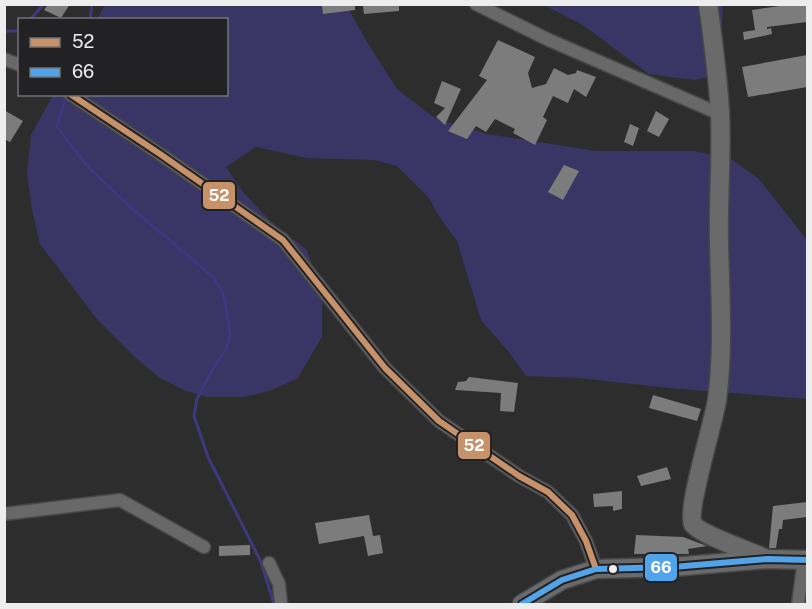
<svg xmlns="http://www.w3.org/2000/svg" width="812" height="609" font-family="'Public Sans',sans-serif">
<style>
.green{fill:#393665}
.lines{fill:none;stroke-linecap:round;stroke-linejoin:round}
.stream{stroke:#3f387e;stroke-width:3}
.building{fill:#7c7c7d}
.street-casing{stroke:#484849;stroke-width:15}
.secondary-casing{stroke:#484849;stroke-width:21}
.street{stroke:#686868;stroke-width:12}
.secondary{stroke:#6a6a6a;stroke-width:18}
.bus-1-casing{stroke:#222225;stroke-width:10}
.bus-2-casing{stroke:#222225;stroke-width:10}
.bus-1{stroke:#c7916a;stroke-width:6}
.bus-2{stroke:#53a3e8;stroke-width:6}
.bus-dot{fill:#ededee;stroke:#222225;stroke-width:2}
.line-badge{stroke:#222225;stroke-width:2}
.badge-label{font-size:16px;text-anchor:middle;font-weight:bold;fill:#fff}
</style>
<rect width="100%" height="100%" fill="#2d2d2e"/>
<g class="green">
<polygon points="105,5 346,5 367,42 397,89 436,119 487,134 596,151 694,151 731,159 759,179 807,240 807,399 669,388 579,378 526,376 509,352 481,320 457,241 438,215 429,198 397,166 374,160 307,158 256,147 226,167 243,192 271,222 307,250 322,295 322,337 297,379 269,391 244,397 207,397 186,391 160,378 137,359 96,318 40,244 32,210 27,173 31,135 53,95 226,94 226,20 97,19"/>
<polygon points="544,5 723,5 720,63 711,76 694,80 649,74 583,25"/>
</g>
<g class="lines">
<g class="stream">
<polyline points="30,20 44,4"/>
<polyline points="90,20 92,4"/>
<polyline points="4,31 16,31 20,28"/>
<polyline points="66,96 57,127 89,168 127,204 214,278 221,289 225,301 230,334 226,349 211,372 197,399 194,416 208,457 261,562 274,604"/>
</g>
</g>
<g class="building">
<polygon points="48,4 70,4 61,18 44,10"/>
<polygon points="355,4 355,10 323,14 322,5"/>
<polygon points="371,4 399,4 399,11 364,14 363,6"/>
<polygon points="794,4 807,4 807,22 767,27 767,29 771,28 772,34 744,40 743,32 755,30 752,10"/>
<polygon points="498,40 535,57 528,73 532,88 546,84 554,68 568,75 576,73 577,70 596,77 586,97 574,89 568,103 553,96 543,117 547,120 535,145 513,133 515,129 495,119 486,132 476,126 467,139 448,131 487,80 479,76"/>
<polygon points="807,55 807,87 748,97 742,67"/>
<polygon points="442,81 461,89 445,125 436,117 445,108 434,103"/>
<polygon points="4,110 23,121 10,142 4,139"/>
<polygon points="656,111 669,119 659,137 647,131"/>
<polygon points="630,124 639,128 633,146 624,142"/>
<polygon points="564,165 579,171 563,200 548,192"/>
<polygon points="469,377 518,383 514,412 500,411 501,393 455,390 458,382 466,381"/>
<polygon points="653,395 701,409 697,421 649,408"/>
<polygon points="667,467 671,479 641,486 637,476"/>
<polygon points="622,491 622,509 613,511 613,506 594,507 593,494"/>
<polygon points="807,502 807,517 783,520 782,529 779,529 776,548 769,548 773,506"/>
<polygon points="369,515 373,536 380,535 383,553 368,556 364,536 319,544 315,523"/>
<polygon points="636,535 683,537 707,546 688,549 689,554 634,554"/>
<polygon points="250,545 250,555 219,556 219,546"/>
</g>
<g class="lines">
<defs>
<g id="street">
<polyline points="476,4 549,40 720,114"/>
<polyline points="4,59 20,65"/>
<polyline points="70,94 160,154 283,240 385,368 439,421 519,476 548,492 572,515 586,541 596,569"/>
<polyline points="4,514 120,500 204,547"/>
<polyline points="269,563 279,584 281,604"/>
<polyline points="798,604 804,560"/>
</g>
<g id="secondary">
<path d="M708,4C713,40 718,77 720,113C722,155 718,198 719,241C720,294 724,347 717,400C714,421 686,511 693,524C699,534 754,553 767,559"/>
<polyline points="522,604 562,580 596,569 673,567 767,559 808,560"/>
</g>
</defs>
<use href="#street" class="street-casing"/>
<use href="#secondary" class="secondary-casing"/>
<use href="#street" class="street"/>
<use href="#secondary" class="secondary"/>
<defs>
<polyline id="bus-1" points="70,94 160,154 283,240 385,368 439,421 519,476 548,492 572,515 586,541 596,569"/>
<polyline id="bus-2" points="522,604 562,580 596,569 673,567 767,559 808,560"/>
</defs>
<use href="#bus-1" class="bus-1-casing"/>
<use href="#bus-2" class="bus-2-casing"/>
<use href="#bus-1" class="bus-1"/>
<use href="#bus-2" class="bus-2"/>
</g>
<circle class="bus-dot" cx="613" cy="569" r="5"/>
<g class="line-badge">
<rect x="202" y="181" width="34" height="29" rx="6" fill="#c7916a"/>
<rect x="457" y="431" width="34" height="29" rx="6" fill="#c7916a"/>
<rect x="644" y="553" width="34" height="29" rx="6" fill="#53a3e8"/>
</g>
<g class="badge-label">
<text x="219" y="201">52</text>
<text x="474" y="451">52</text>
<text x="661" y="573">66</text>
</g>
<rect width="812" height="609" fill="none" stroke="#ededee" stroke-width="12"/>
<rect x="18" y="18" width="210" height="78" fill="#222225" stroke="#737375" stroke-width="1.5"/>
<rect x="30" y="38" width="30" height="9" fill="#c7916a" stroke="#737375" stroke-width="1.5"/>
<text x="72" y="48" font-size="18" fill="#ededee">52</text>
<rect x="30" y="68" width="30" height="9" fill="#53a3e8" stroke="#737375" stroke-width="1.5"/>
<text x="72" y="78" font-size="18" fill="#ededee">66</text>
</svg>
